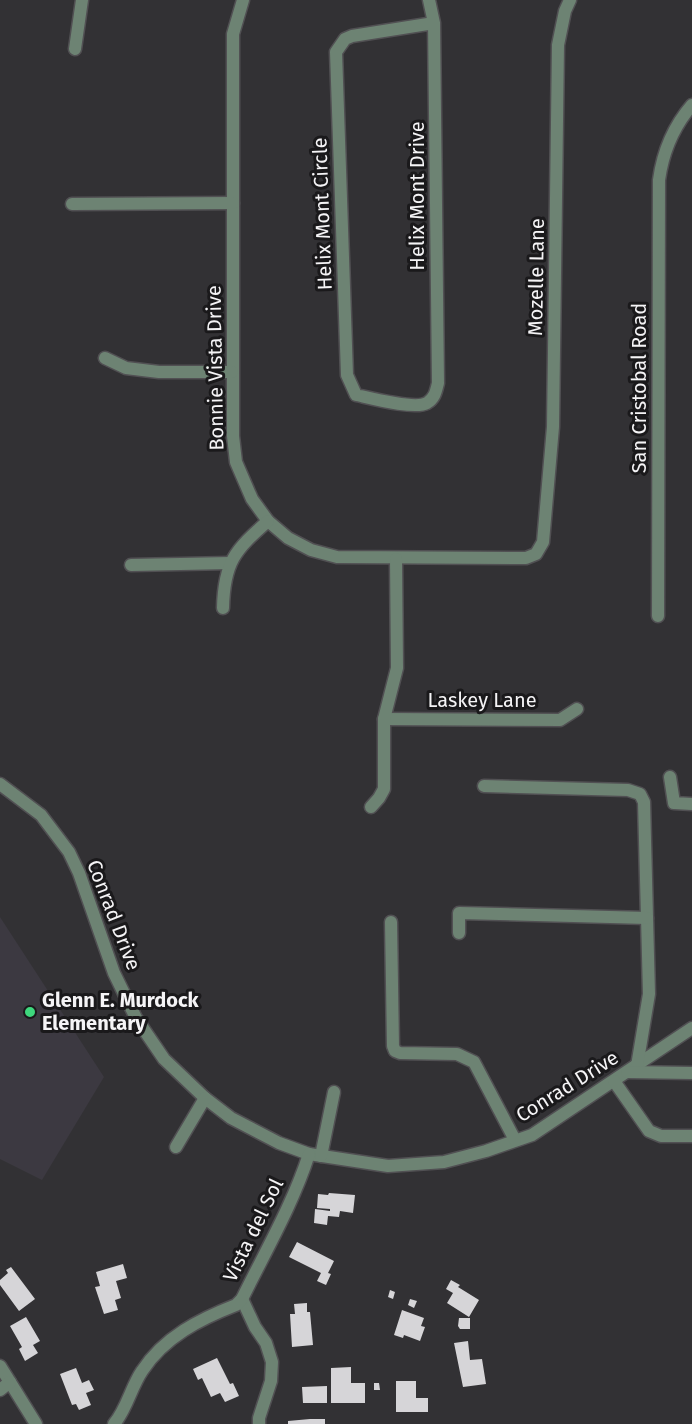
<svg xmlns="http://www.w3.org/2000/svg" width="692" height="1424" font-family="'Fira Sans',sans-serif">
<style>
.built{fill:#3c3941}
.building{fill:#d6d5d8}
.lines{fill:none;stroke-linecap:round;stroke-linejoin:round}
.minor-casing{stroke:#515053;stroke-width:15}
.minor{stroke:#6d8373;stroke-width:12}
.poi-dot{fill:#3ed77d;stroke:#1a191b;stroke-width:2}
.labels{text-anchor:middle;stroke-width:6;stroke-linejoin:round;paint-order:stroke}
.street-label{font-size:20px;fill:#f5f4f6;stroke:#1a191b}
.poi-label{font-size:20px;font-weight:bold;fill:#f5f4f6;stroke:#1a191b;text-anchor:start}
</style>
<rect width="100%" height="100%" fill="#323134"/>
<polygon class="built" points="0,917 104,1077 42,1180 0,1159"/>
<g class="building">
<polygon points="329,1193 355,1195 353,1213 340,1211 339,1217 328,1216 327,1225 314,1223 315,1209 330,1211 330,1209 317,1208 318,1194 328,1195"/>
<polygon points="297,1242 334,1261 328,1273 331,1274 326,1285 317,1281 321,1273 289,1257"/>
<polygon points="123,1264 127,1278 116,1281 121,1298 115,1300 118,1310 104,1314 95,1287 100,1286 96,1272"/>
<polygon points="11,1267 35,1299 19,1311 0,1285 0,1280 8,1273 6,1270"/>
<polygon points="451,1280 460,1285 458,1287 479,1300 469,1317 447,1303 453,1293 446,1289"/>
<polygon points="390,1290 395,1292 393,1299 388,1297"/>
<polygon points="410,1299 417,1301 414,1308 408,1305"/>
<polygon points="307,1303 307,1312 310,1312 313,1345 292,1347 290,1314 295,1314 294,1304"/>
<polygon points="402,1310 424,1318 421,1326 425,1327 420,1341 404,1335 403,1338 394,1335"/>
<polygon points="26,1317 40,1341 33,1345 38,1353 25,1361 19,1349 22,1347 10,1326"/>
<polygon points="459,1318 470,1318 470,1329 460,1329 458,1326"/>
<polygon points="468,1341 470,1360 482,1359 486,1384 463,1387 454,1343"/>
<polygon points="217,1358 230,1384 233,1383 239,1396 225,1402 220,1393 211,1397 202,1378 198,1380 193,1369"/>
<polygon points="351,1367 351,1383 365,1383 365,1403 331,1403 331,1368"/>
<polygon points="76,1368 82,1383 89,1380 94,1390 86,1393 91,1405 79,1410 76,1404 72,1405 60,1374"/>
<polygon points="396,1381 416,1381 416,1398 428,1398 428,1412 396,1412"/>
<polygon points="374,1383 379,1383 380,1390 374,1390"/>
<polygon points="327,1386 327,1403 303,1403 302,1387"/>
<polygon points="310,1419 325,1419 325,1424 288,1424 288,1421"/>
</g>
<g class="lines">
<defs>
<g id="minor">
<polyline points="243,0 233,34 233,436 236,462 252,499 268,521 288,538 311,550 337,557 526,558 536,554 543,542 553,427 558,45 565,11 570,0"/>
<path d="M429,0L434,23L438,383C436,391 435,398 427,403C415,410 370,398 356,395L347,375L336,52L345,39L352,36L434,23"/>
<polyline points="75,49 82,0"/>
<polyline points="72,204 233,203"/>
<polyline points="105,358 126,368 159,372 232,372"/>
<polyline points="131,565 230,563"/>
<path d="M223,608C224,562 235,550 268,521"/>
<path d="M658,616L659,180C663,151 673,127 692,105"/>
<polyline points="384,719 560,720 577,709"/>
<polyline points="670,777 674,803 692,804"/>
<polyline points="0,784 41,815 69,852 79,873 114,973 136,1018 164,1059 205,1098 231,1118 279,1143 309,1154 388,1166 444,1162 486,1151 532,1135 692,1028"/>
<polyline points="484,786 628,790 640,794 644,802 649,994 637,1066"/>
<polyline points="371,807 379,798 384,789 384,719 397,668 396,559"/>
<polyline points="391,922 393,1046 395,1051 400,1053 457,1054 474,1062 515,1140"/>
<polyline points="459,933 459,913 647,918"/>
<polyline points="627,1072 692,1073"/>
<polyline points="614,1081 649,1131 661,1136 692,1136"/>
<polyline points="176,1147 205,1098"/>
<polyline points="321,1156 334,1092"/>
<polyline points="242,1299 255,1327 266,1343 272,1362 271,1381 259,1418 259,1424"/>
<polyline points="0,1366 36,1424"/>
<polyline points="0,1390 10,1382"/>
<path d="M114,1424C127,1409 131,1387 142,1371C164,1337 200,1319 236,1305L242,1299C265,1252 293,1204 309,1154"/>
</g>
</defs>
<use href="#minor" class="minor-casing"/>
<use href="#minor" class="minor"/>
</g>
<circle class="poi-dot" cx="30" cy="1012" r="6"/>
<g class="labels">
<g class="street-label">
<text transform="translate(417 196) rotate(-90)" y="7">Helix Mont Drive</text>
<text transform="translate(322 214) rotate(-92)" y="7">Helix Mont Circle</text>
<text transform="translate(536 277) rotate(-89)" y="7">Mozelle Lane</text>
<text transform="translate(215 368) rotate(-91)" y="7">Bonnie Vista Drive</text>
<text transform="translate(639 388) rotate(-90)" y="7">San Cristobal Road</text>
<text x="482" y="707">Laskey Lane</text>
<text transform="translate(114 915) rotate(69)" y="7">Conrad Drive</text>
<text transform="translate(567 1086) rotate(-32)" y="7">Conrad Drive</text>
<text transform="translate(253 1230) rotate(-64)" y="7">Vista del Sol</text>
</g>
<g class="poi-label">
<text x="42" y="1007">Glenn E. Murdock<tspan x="42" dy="23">Elementary</tspan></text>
</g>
</g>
</svg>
